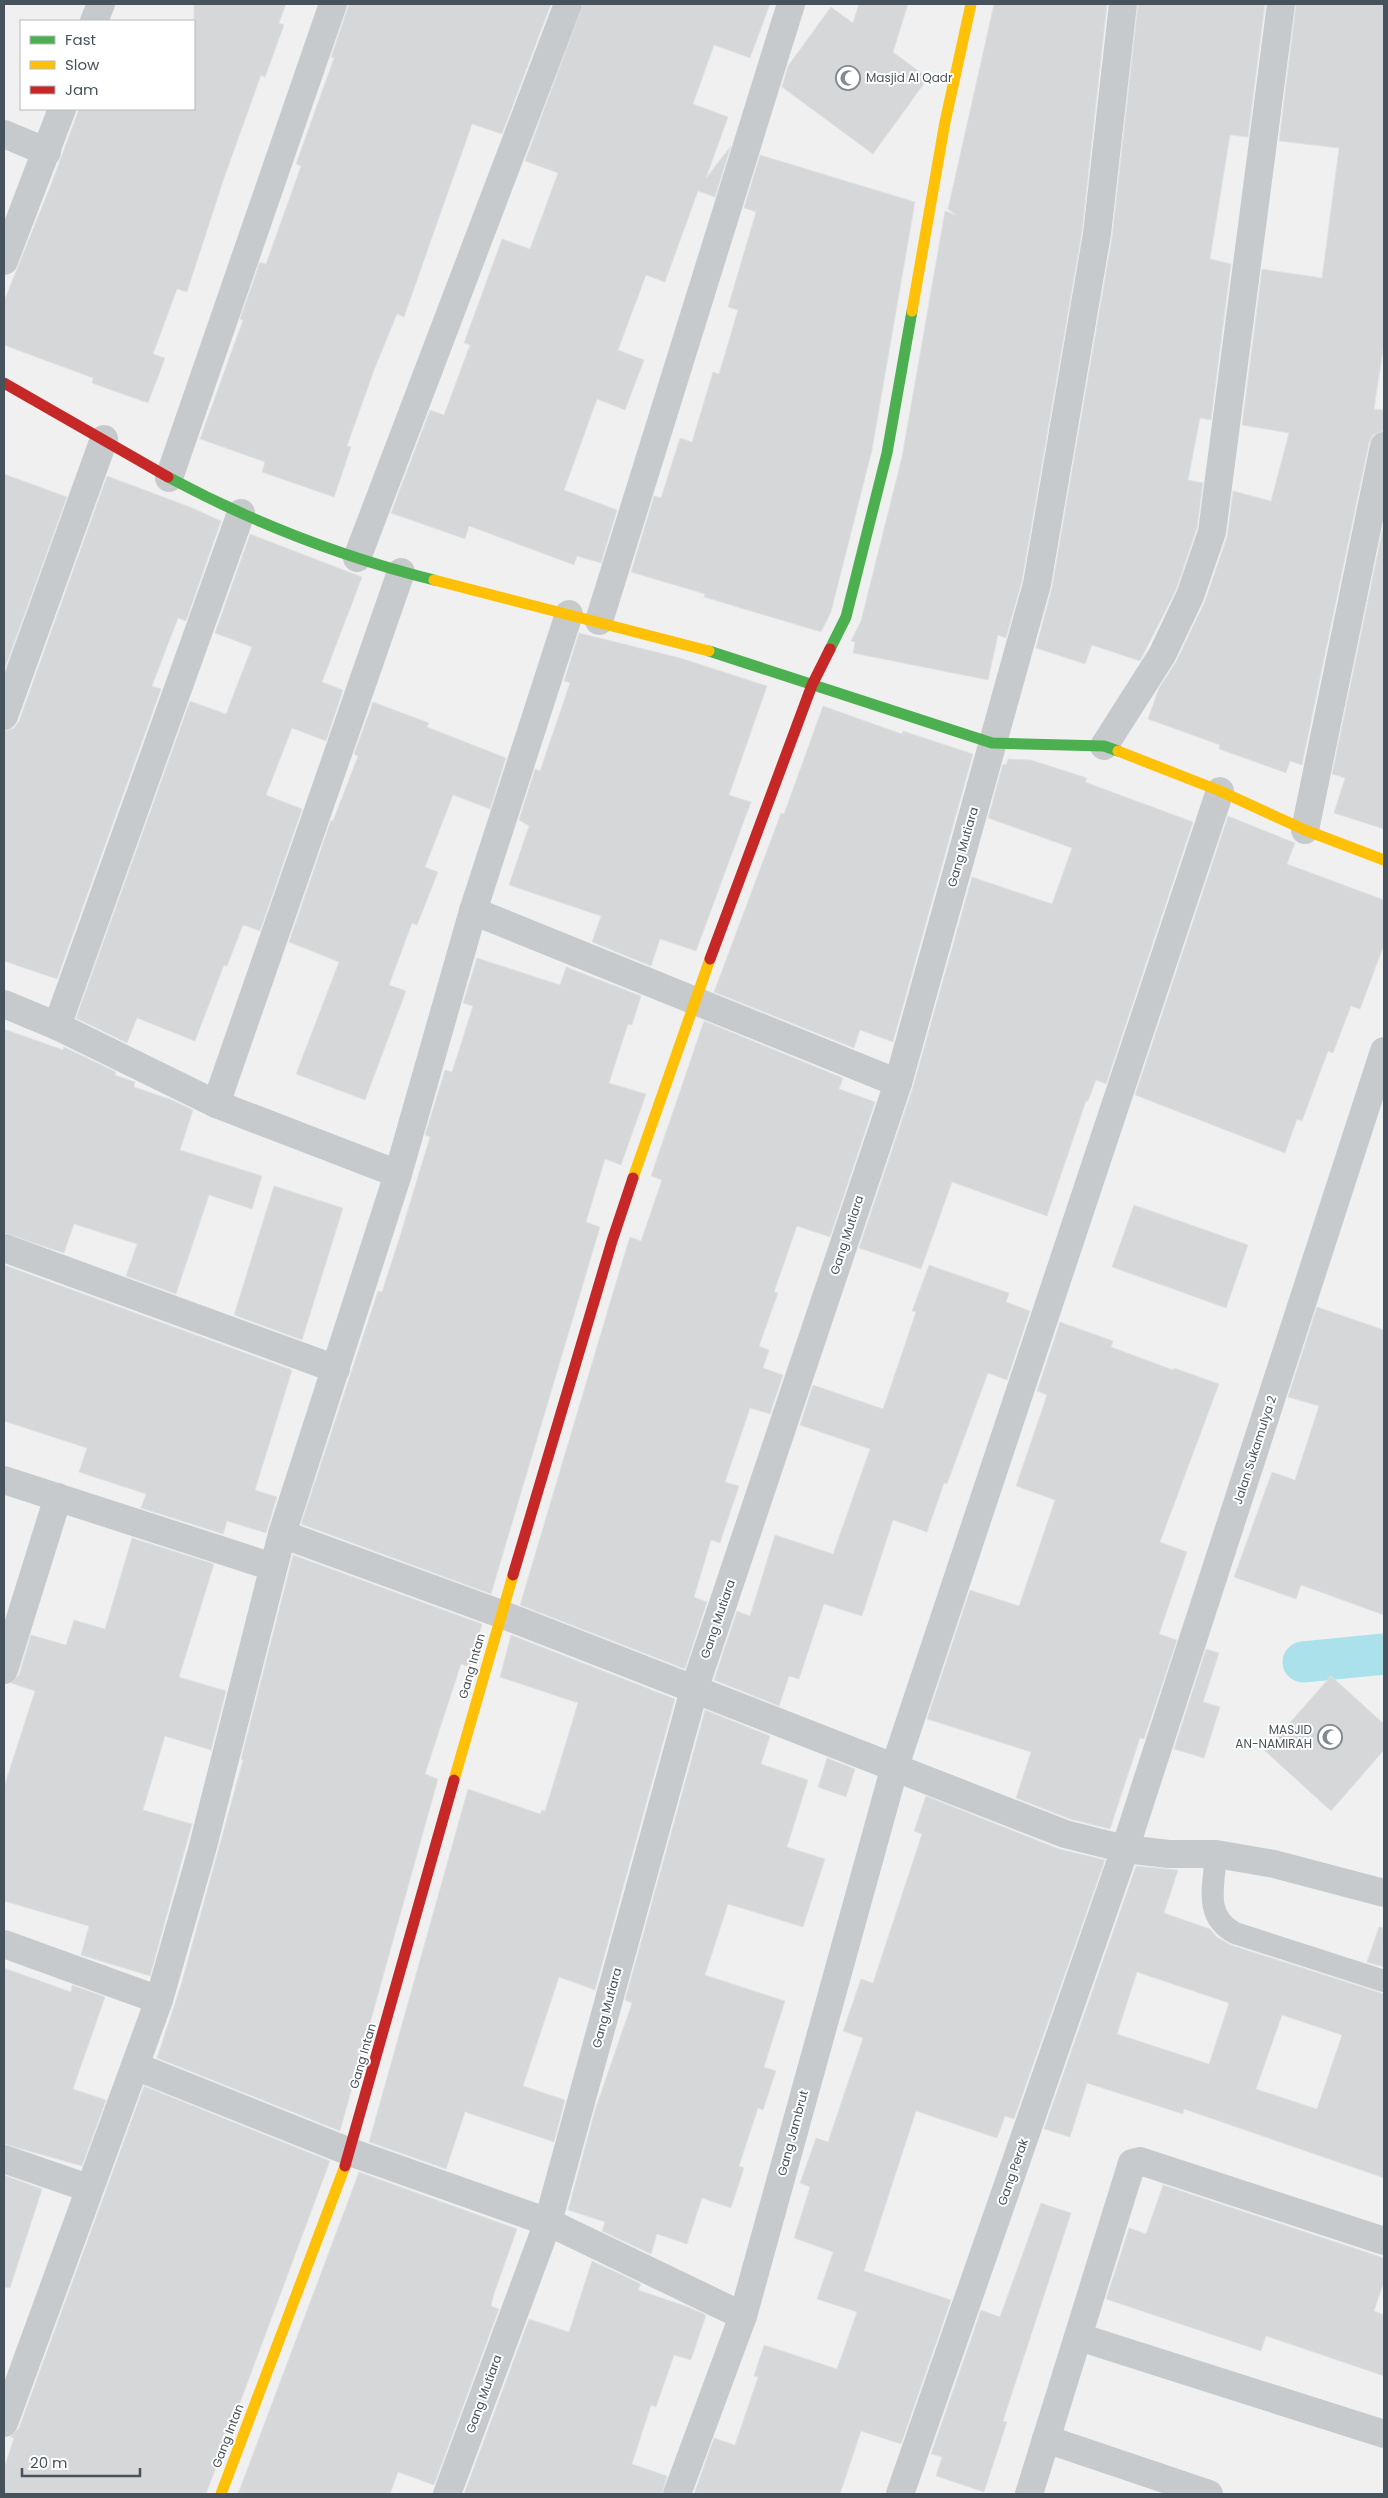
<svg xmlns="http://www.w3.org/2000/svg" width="1388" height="2498" font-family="Poppins,sans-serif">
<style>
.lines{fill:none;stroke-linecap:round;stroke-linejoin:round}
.canal{stroke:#abe1eb;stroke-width:41}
.building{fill:#d6d7d8;stroke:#e1e2e3;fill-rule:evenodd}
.lane{stroke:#c7cacc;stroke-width:22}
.street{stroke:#c7cacc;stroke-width:28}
.fast{stroke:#4caf50;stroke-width:11}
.slow{stroke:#ffc107;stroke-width:11}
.jam{stroke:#c62828;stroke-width:11}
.labels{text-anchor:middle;stroke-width:4;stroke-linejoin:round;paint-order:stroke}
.poi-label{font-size:12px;fill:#47535c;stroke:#fff;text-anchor:start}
.street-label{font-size:12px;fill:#47535c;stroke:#fff}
</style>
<rect width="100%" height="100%" fill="#f0f0f0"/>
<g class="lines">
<polyline class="canal" points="1303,1662 1384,1654"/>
</g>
<g class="building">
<polygon points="194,4 286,4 279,23 284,25 265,77 261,75 223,181 187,292 177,289 153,354 165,358 148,403 92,383 93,378 4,345 4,301 52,182 79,109 194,109"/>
<polygon points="349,4 551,4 502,134 472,124 404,317 397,314 374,370 347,446 351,447 334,497 262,472 265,462 200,439 243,320 240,319 260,262 266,264 301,166 296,164 334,58 331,57"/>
<polygon points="583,4 770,4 750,58 714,45 693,104 728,117 706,178 731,146 715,197 698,191 665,282 646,275 618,350 644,360 625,410 597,399 564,490 617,510 601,563 577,556 574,565 469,526 465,539 391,513 430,410 444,415 470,345 464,343 502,239 530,249 558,173 525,161"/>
<polygon points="859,4 908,4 893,52 928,78 873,154 782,87 788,66 831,7 853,23"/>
<polygon points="994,4 1107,4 1082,232 1022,581 1006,638 998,635 988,680 853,653 855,642 851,641 861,621 902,457 945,211 956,215 948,209"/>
<polygon points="1138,4 1265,4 1248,137 1230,135 1210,259 1231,264 1211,420 1200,418 1188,480 1203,483 1197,528 1176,590 1140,661 1092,645 1085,664 1036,648 1052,587 1112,237"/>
<polygon points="1296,4 1384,4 1384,343 1374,409 1384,410 1384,431 1373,435 1369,443 1302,765 1290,761 1286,773 1219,749 1220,745 1148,719 1159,688 1176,662 1205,601 1227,537 1233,491 1271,501 1289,433 1242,425 1262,269 1322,278 1339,148 1279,141"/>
<polygon points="760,155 915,202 872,450 831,612 821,632 704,597 705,594 631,572 654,496 661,498 680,438 692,442 713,372 719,374 738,310 728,307 756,212 744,208"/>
<polygon points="4,474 67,497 4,671"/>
<polygon points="107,476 190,507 221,521 186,621 178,618 152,686 161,689 57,979 4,961 4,731 14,728 19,721"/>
<polygon points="1384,522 1384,829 1334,813 1345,778 1332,774"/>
<polygon points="250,534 362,577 322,682 343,690 326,741 292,728 266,795 302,809 260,931 243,925 227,966 224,965 195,1041 137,1018 127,1043 76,1018 190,701 226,714 252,647 215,633"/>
<polygon points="579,633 680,658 767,686 729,795 751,802 696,951 660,939 651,966 592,942 601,916 509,885 529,826 519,820 535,769 540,771 570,683 564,681"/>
<polygon points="373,702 429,723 427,727 506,758 490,809 453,795 425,867 438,872 417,925 412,923 389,985 406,991 365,1100 296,1074 339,962 289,942 331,820 333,821 358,756 354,754"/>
<polygon points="823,706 902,734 903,731 973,754 893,1042 860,1030 854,1048 714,992 781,813 784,814"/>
<polygon points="1008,759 1031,760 1087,778 1085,782 1193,822 1106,1084 1096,1080 1088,1101 1086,1101 1047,1216 952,1182 921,1269 859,1248 913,1087 972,877 1052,904 1072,848 988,818 1003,764 1006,765"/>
<polygon points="1228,816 1295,843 1287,864 1384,900 1384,945 1360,1009 1351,1006 1333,1053 1328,1051 1302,1121 1297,1119 1285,1153 1135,1095"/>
<polygon points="477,958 560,985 566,967 641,996 632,1025 628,1024 609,1083 646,1094 621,1165 605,1159 586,1222 600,1227 491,1594 301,1524 378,1291 382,1292 400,1236 430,1137 425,1135 445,1070 452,1072 473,1006 463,1003"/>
<polygon points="704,1021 843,1078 839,1089 875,1102 830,1237 797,1226 774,1292 778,1293 759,1346 769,1350 763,1368 783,1375 770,1414 750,1408 725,1482 739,1486 720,1543 711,1540 694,1597 707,1602 685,1669 520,1605 627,1246 630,1237 641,1241 662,1180 651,1176"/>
<polygon points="4,1029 63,1050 64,1047 116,1072 115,1075 135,1082 134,1087 172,1100 193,1110 180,1150 262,1176 252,1209 209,1195 176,1294 126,1276 137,1244 74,1224 64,1253 4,1233"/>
<polygon points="274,1186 343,1208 302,1340 234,1315"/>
<polygon points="1134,1205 1248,1245 1226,1308 1112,1267"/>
<polygon points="4,1265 292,1370 255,1490 277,1497 266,1533 227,1521 223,1534 141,1508 146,1494 79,1472 87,1448 4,1421"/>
<polygon points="929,1265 1009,1293 1006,1302 1030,1311 1007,1380 988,1373 947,1484 944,1483 927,1532 893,1520 862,1616 824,1604 799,1679 789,1676 779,1706 714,1680 737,1611 750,1616 775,1535 833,1554 870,1449 800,1425 813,1385 883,1409 916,1312 912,1311"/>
<polygon points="1317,1307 1384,1330 1384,1615 1301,1585 1296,1599 1234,1577 1272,1472 1295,1480 1319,1406 1288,1397"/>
<polygon points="1060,1322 1113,1341 1111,1347 1173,1370 1174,1368 1219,1384 1160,1542 1187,1552 1159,1634 1177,1640 1144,1739 1140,1738 1110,1829 1070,1819 1016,1798 1031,1752 927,1719 970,1590 1019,1606 1055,1500 1016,1486 1047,1395 1037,1391"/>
<polygon points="132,1538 214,1564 179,1677 226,1691 211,1750 165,1736 143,1810 192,1824 150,1976 81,1955 89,1926 4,1901 4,1787 35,1691 11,1683 19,1675 31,1635 66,1645 74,1620 105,1629"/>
<polygon points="293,1555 482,1624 470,1667 461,1664 425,1774 438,1779 340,2131 157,2058 181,1985 243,1760 241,1759"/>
<polygon points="511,1635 675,1699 595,1990 559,1977 523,2086 565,2100 554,2142 465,2112 446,2169 369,2142 468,1789 540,1814 542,1810 545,1811 578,1703 500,1677"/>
<polygon points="1206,1649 1219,1653 1203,1702 1220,1707 1204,1758 1174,1749"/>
<polygon points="1331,1676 1384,1724 1384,1750 1331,1811 1265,1751"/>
<polygon points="705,1710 770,1736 761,1764 808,1780 787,1847 825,1859 803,1927 728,1904 705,1975 785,2001 764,2067 776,2071 763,2110 758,2108 739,2166 744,2168 731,2208 702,2198 687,2244 657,2234 651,2254 602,2231 605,2222 568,2210 595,2110 632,2003 625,2000"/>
<polygon points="827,1758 855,1769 846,1797 818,1787"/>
<polygon points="926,1796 1059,1849 1105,1860 1014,2119 1005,2116 997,2138 916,2111 864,2271 951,2300 901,2444 861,2431 840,2494 694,2494 714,2438 735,2445 758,2377 754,2376 764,2345 837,2369 857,2312 817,2299 833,2252 794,2238 810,2187 800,2183 816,2138 828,2142 863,2038 843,2031 861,1979 873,1983 922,1834 914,1831"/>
<path d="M1136,1866L1178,1870L1164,1913L1210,1929L1217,1937L1231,1945L1384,1994V2178L1184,2109L1183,2114L1087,2083L1070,2137L1044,2129ZM1137,1972L1229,2003L1209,2064L1117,2034ZM1282,2015L1342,2035L1317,2109L1256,2089Z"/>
<polygon points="1379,1927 1384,1928 1384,1967 1367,1962"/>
<polygon points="4,1968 71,1992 72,1985 105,1997 73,2089 106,2100 82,2166 4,2144"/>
<polygon points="144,2086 330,2161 206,2494 4,2494 4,2468 14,2438 10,2437 19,2428"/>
<polygon points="359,2172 517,2229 494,2294 491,2306 499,2309 434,2485 398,2472 390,2494 238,2494"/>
<polygon points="4,2175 42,2189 10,2288 4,2287"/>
<polygon points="1163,2185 1384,2258 1384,2282 1374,2311 1384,2315 1384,2376 1266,2336 1261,2351 1106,2299 1129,2228 1146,2234"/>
<polygon points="1041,2203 1071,2213 1003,2421 1007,2422 984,2492 936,2476 942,2457 931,2454 981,2310 1000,2317"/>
<polygon points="592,2261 641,2284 638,2290 688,2307 706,2315 691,2360 674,2355 656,2407 651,2405 632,2464 667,2476 662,2494 464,2494 529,2319 569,2332"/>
</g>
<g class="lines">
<path class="lane" d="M1216,1854C1214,1886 1203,1916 1235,1933L1384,1981"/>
<g class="street">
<polyline points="94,21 101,4"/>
<polyline points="4,134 47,152"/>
<polyline points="4,261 62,109"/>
<polyline points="169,478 333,4"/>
<polyline points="357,558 568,4"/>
<polyline points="599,621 791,4"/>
<polyline points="4,716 104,439"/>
<polyline points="1104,746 1162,655 1190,596 1212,532 1281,4"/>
<polyline points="1305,830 1384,446"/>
<polyline points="473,911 898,1083"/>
<polyline points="4,1004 57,1026 216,1104 398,1174"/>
<polyline points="57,1026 241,513"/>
<polyline points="216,1104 401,572"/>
<polyline points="4,1248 336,1369"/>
<polyline points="4,1480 273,1567"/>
<polyline points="282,1534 501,1614 1065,1834 1125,1849 1169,1854 1216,1854 1274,1864 1384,1893"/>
<polyline points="4,1670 58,1497"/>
<polyline points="4,1944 159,2000"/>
<polyline points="135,2066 350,2152 548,2222 743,2316"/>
<polyline points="4,2159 88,2188"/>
<polyline points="1079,2337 1384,2434"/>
<polyline points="4,2423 159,2000 202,1850 282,1534 398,1174 473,911 569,614"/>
<polyline points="1046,2439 1209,2494"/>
<polyline points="447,2494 548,2222 694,1690 898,1083 1037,584 1097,234 1123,4"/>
<polyline points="677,2494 743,2316 895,1766 1220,791"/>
<polyline points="900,2494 1125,1849 1384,1051"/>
<polyline points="1029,2494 1132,2163 1140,2161 1384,2241"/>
</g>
<g class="fast">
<path d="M168,477C252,522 342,557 434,580"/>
<polyline points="830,649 846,617 887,453 912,311"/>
<polyline points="709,651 992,743 1104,746 1118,751"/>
</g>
<g class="slow">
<polyline points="912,311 945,122 971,4"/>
<polyline points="434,580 709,651"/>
<polyline points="1118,751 1220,791 1305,830 1384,860"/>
<polyline points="633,1178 710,959"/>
<polyline points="454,1780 513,1575"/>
<polyline points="221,2494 345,2166"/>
</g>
<g class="jam">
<polyline points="4,383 168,477"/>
<polyline points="710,959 812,685 830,649"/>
<polyline points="513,1575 612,1241 633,1178"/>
<polyline points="345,2166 454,1780"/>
</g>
</g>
<defs>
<symbol id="mosque-ring" viewBox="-11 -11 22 22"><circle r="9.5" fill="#fff" stroke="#828a90" stroke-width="1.5"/><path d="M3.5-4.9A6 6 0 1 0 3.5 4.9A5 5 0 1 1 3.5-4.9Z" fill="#828a90"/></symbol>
</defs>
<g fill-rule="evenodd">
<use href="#mosque-ring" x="834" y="64" width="28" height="28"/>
<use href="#mosque-ring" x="1316" y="1723" width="28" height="28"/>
</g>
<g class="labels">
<g class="poi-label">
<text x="866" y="82">Masjid Al Qadr</text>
<text x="1312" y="1734" text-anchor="end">MASJID<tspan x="1312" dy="14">AN-NAMIRAH</tspan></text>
</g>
<g class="street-label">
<text transform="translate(963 847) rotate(-74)" y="4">Gang Mutiara</text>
<text transform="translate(847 1235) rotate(-72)" y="4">Gang Mutiara</text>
<text transform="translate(1255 1450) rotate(-72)" y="4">Jalan Sukamulya 2</text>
<text transform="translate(718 1619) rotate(-71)" y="4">Gang Mutiara</text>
<text transform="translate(472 1666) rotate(-74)" y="4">Gang Intan</text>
<text transform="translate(607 2008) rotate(-75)" y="4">Gang Mutiara</text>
<text transform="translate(363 2056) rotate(-74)" y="4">Gang Intan</text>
<text transform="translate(793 2133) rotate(-75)" y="4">Gang Jambrut</text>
<text transform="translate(1013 2172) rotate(-71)" y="4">Gang Perak</text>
<text transform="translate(484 2394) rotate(-70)" y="4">Gang Mutiara</text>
<text transform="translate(228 2436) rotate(-69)" y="4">Gang Intan</text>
</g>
</g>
<rect width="1388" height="2498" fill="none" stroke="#47535c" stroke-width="10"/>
<rect x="20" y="20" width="175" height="90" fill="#ffffff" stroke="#b5babe"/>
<rect x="30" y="36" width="25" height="8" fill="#4caf50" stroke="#b5babe"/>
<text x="65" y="45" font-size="15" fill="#47535c">Fast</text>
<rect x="30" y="61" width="25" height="8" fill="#ffc107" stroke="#b5babe"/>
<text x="65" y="70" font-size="15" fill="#47535c">Slow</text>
<rect x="30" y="86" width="25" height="8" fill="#c62828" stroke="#b5babe"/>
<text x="65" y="95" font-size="15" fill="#47535c">Jam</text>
<path d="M22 2468v8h118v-8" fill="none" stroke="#47535c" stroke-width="2.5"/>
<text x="30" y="2468" font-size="15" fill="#47535c" stroke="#ffffff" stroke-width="4" paint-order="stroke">20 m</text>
</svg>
